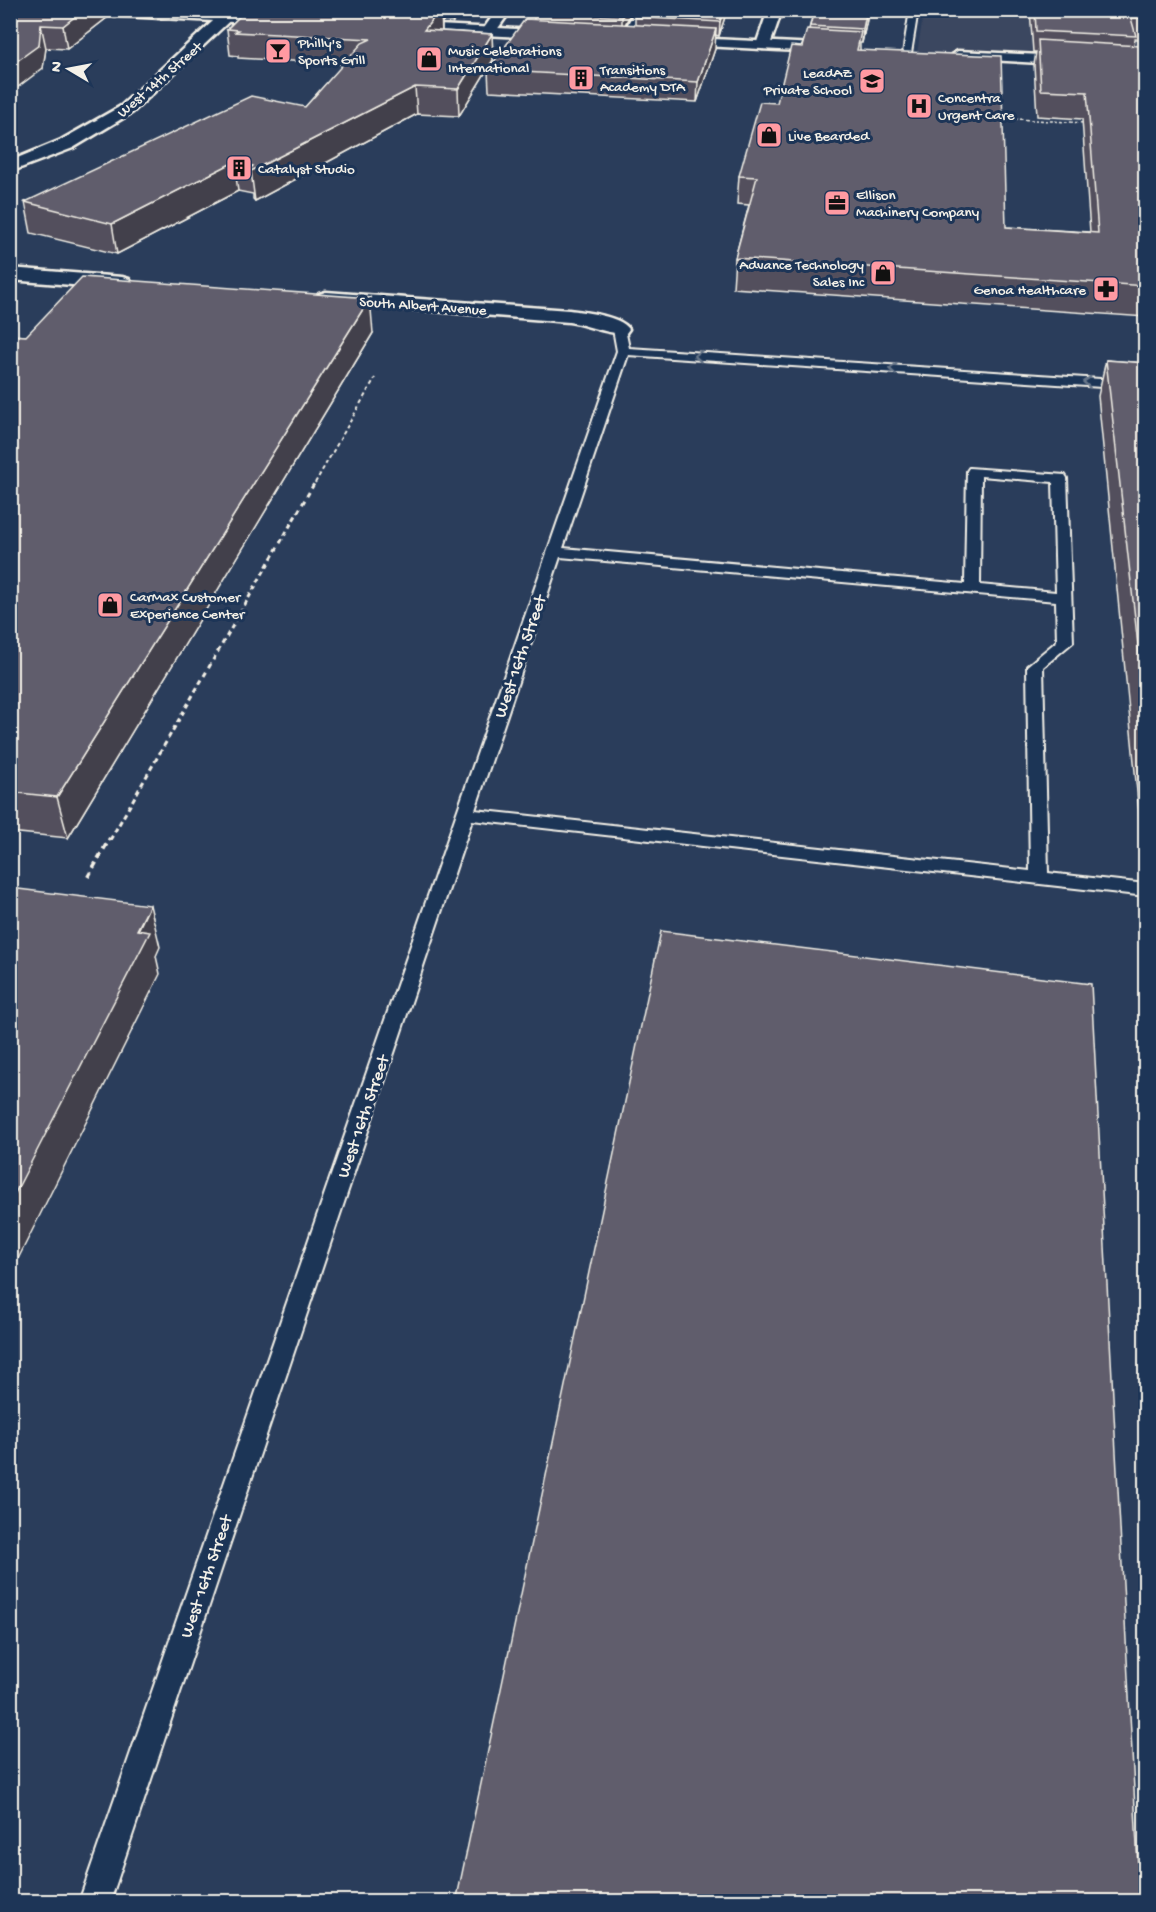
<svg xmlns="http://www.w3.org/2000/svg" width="1156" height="1912" font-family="'Gochi Hand',sans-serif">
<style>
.built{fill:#3a4760}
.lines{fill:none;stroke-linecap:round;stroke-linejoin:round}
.service-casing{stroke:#f4f1e8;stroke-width:4}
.minor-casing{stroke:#f4f1e8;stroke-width:5}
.secondary-casing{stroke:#f4f1e8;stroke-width:5}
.path-far3{stroke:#f4f1e8;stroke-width:1.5;stroke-dasharray:3 2;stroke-linecap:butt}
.path-far2{stroke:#f4f1e8;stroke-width:2;stroke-dasharray:4 3;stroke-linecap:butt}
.path-far1{stroke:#f4f1e8;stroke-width:3;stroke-dasharray:5 4;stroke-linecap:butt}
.path{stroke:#f4f1e8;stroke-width:4;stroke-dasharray:6 4.5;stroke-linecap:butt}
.service{fill:#1d3557;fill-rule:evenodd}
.minor{fill:#1d3557;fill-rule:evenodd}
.secondary{fill:#1d3557;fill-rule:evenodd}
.wall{fill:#53505d;stroke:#f4f1e8;stroke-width:1.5}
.shaded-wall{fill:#43414c;stroke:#f4f1e8;stroke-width:1.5}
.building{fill:#605d6c;stroke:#f4f1e8;stroke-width:1.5}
.oneway{stroke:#68778a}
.labels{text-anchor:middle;stroke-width:6;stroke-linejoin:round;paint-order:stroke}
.far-poi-label{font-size:15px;fill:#f4f1e8;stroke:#1d3557;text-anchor:start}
.far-street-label{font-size:15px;fill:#f4f1e8;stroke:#1d3557}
.street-label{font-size:18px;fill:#f4f1e8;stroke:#1d3557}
</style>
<rect width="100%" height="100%" fill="#2a3d5b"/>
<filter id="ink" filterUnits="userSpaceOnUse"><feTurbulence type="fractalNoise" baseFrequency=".0167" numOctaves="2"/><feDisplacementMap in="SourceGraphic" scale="12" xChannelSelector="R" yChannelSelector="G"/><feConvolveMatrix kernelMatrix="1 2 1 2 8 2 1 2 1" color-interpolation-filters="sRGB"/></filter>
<g filter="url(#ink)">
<polygon class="built" points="924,11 1145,11 1145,65 917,53"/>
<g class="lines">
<defs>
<g id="service">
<polygon points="635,10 643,10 628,40 622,40 621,38"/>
<polygon points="910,10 918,10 911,53 907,56 903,53"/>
<path d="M619,325L625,329L629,348L1146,382V390L628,355L563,548L965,584L967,471L969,468L1065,475L1067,478L1073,642L1043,667L1048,873L1146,884V896L472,820L110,1902H79L617,351L613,329ZM981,476L1053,482L1056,592L980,585ZM560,557L1056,601L1057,641L1027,666L1030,871L475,810Z"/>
</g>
<g id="minor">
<polygon points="225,10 241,10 133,112 73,148 10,172 10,161 61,140 121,106"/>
<polygon points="497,10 511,10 494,34 484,34 482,31"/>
<polygon points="768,10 782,10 770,45 763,49 756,45"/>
<polygon points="10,268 122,277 129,279 132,283 129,287 122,289 10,280"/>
<path d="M326,292L569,310C585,312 620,316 629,329L626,333C614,336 584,324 569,322L319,302L316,298L319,294Z"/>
</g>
<g id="secondary">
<polygon points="83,10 173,10 283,17 290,21 283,25 90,14"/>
<polygon points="397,23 558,31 565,35 558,39 392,30 390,27 392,24"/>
<polygon points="670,37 837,45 844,49 837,53 665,44 663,41"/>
<polygon points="958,51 1146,60 1146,69 953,58 951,55"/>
</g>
</defs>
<use href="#service" class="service-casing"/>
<use href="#minor" class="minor-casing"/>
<use href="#secondary" class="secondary-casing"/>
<polyline class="path-far3" points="1000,118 1085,123"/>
<polyline class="path-far2" points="315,483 375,378"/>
<polyline class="path-far1" points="110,840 315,482"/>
<polyline class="path" points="88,877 110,838"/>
<use href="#service" class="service"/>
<use href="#minor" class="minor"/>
<use href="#secondary" class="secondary"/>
</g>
<g class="wall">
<polygon points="10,10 108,17 67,49 46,48 43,68"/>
<polygon points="246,10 462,10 453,22 442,21 442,31 492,34 493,60 459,116 417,114 255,201 253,199 253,194 238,191 117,254 31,233 25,202 305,107 344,64 238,58 238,56 230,55 227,29"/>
<polygon points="535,10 632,10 625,25 635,25 635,17 639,10 727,10 719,36 715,35 715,49 697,102 489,91 488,70 534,20 534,12"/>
<polygon points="814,10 869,10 862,43 860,43 860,50 1006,227 1090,232 1082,119 1037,116 1034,65 1036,52 1033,52 1030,10 1146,10 1146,39 1135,39 1134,45 1146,69 1146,317 733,288 735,258 749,205 737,204 739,176 777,103 809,29"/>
<polygon points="373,333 68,838 10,832 10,335 26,336"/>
<polygon points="1106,360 1146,363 1146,863 1144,863 1098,396"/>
</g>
<g class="shaded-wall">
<polygon points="83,10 106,10 108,17 67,49 63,26"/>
<polygon points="440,10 441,10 442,35 424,30"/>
<polygon points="452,10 462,10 453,22"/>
<polygon points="626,10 632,10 622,31 622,17"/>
<polygon points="723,10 727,10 719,36 720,22"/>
<polygon points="867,10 869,10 862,43 863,29"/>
<polygon points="41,25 46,48 43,68 10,93 10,66"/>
<polygon points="716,29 715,49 697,102 698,82"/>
<polygon points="492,34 493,60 459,116 458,89"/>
<polygon points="415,87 417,114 255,201 251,171"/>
<polygon points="234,162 238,191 117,254 112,224"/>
<polygon points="370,298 373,333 68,838 57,797"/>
<polygon points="150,905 160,947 156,956 160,974 10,1275 10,1203"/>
</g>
<g class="building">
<polygon points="10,10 83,10 63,26 41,25 39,45 10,66"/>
<polygon points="246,10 440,10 424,30 492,34 458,89 415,87 251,171 250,169 253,166 234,162 112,224 25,202 251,96 305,107 362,43 371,39 235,32 238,30 227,29"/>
<polygon points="535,10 626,10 622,17 534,12"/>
<polygon points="639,10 723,10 720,22 635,17"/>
<polygon points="814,10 867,10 863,29 810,26"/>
<polygon points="1035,10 1146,10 1146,18 1131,18 1136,36 1036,31"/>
<polygon points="525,19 716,29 698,82 488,70"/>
<polygon points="807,29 861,32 857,50 1001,56 1006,227 1098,233 1087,92 1041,90 1038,40 1140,46 1146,69 1146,286 735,258 757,177 739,176 760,102 777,103 791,46 802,47"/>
<polygon points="82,277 370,298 57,797 10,792 10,335 26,336"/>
<polygon points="1106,360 1146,363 1146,716"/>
<polygon points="10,888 150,905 137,930 150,932 10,1203"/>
<polygon points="661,931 1091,984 1140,1902 456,1902"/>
</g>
<defs><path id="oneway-chevron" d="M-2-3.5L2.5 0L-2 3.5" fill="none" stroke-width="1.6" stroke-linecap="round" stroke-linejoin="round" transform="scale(1.5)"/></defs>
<g class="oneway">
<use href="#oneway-chevron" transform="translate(698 356) rotate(-176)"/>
<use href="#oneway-chevron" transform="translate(893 369) rotate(-176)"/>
<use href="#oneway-chevron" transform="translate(1087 382) rotate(-176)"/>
</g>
</g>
<defs>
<symbol id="bar-square" viewBox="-11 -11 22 22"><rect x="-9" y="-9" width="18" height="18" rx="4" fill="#ff9aa2" stroke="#1d3557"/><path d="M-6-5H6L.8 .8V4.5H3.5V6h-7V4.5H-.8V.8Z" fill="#111"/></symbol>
<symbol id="shop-square" viewBox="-11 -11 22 22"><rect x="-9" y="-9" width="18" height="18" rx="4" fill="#ff9aa2" stroke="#1d3557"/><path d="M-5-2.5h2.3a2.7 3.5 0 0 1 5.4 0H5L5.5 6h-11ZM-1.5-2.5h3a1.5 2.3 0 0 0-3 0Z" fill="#111"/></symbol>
<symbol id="building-square" viewBox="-11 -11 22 22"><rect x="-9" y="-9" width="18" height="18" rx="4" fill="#ff9aa2" stroke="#1d3557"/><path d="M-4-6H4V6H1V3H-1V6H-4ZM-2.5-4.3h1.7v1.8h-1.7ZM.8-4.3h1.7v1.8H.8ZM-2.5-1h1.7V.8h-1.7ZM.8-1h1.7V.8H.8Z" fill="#111"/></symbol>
<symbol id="school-square" viewBox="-11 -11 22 22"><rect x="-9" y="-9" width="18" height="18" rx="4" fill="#ff9aa2" stroke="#1d3557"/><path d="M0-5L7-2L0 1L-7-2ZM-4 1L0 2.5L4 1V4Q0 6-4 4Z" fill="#111"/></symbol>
<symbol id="hospital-square" viewBox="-11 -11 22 22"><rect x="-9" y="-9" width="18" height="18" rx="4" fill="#ff9aa2" stroke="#1d3557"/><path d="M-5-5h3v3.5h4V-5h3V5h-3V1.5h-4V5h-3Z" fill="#111"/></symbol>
<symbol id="office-square" viewBox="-11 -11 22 22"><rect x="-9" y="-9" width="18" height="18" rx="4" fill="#ff9aa2" stroke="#1d3557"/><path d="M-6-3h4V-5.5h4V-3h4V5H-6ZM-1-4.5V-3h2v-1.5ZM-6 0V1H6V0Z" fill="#111"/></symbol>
<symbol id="pharmacy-square" viewBox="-11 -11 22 22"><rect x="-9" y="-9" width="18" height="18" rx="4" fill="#ff9aa2" stroke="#1d3557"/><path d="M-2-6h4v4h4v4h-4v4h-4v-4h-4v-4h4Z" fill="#111"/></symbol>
</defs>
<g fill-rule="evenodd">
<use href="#bar-square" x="263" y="36" width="30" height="30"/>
<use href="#shop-square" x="414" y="44" width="30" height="30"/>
<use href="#building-square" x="566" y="63" width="30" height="30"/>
<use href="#school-square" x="857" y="66" width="30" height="30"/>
<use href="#hospital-square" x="904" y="91" width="30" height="30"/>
<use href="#shop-square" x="754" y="120" width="30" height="30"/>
<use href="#building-square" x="224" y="153" width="30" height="30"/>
<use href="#office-square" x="822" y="188" width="30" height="30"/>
<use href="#shop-square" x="868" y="258" width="30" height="30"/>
<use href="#pharmacy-square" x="1091" y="274" width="30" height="30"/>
<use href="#shop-square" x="95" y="590" width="30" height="30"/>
</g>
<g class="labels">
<g class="far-poi-label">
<text x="298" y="47">Philly's<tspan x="298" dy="17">Sports Grill</tspan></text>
<text x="448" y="55">Music Celebrations<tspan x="448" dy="17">International</tspan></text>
<text x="600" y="74">Transitions<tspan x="600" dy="17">Academy DTA</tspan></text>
<text x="852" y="77" text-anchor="end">LeadAZ<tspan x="852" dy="17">Private School</tspan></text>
<text x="938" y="102">Concentra<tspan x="938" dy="17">Urgent Care</tspan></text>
<text x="788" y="140">Live Bearded</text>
<text x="258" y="173">Catalyst Studio</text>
<text x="856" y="199">Ellison<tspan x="856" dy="17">Machinery Company</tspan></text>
<text x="864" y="269" text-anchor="end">Advance Technology<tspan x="864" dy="17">Sales Inc</tspan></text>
<text x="1086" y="294" text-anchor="end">Genoa Healthcare</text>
<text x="130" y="601">CarMax Customer<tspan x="130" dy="17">Experience Center</tspan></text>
</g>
<g class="far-street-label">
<text transform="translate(159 79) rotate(-41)" y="5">West 14th Street</text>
<text transform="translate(423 305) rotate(4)" y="5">South Albert Avenue</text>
</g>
<g class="street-label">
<text transform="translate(519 656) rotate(-71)" y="6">West 16th Street</text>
<text transform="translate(362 1116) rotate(-71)" y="6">West 16th Street</text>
<text transform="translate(205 1576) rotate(-71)" y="6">West 16th Street</text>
</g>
</g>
<rect width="1156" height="1912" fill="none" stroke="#1d3557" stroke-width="36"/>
<rect x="18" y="18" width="1120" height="1876" fill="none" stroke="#f4f1e8" stroke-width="2" filter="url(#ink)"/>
<g transform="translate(69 69) rotate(280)" stroke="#1d3557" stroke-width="4.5" paint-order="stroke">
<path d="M0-4.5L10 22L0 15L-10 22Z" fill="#f4f1e8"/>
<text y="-9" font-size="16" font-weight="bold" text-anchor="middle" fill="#f4f1e8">N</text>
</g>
</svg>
